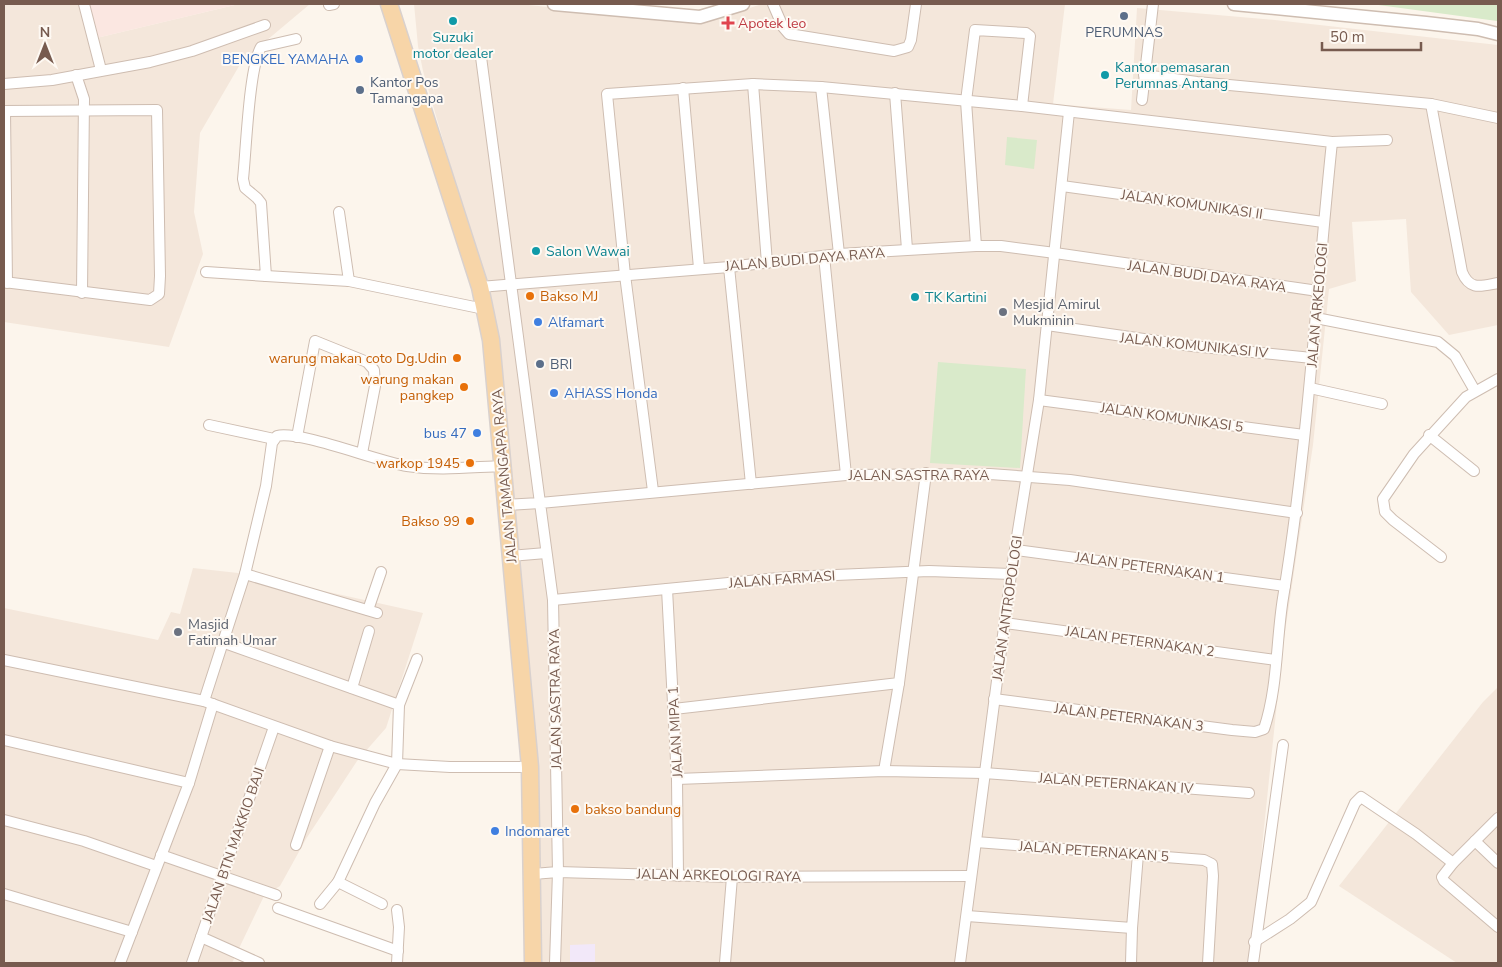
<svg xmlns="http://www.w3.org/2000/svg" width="1502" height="967" font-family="'Nunito Sans',sans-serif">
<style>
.residential{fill:#f4e7db}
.commercial{fill:#fbe7e1}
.education{fill:#f2e8f9}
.green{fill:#d9eaca}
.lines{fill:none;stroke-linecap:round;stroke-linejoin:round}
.minor-casing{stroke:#cebdb1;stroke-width:12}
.tertiary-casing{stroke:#cebdb1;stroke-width:15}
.primary-casing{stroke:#d9d1ce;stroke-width:19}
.minor{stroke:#fff;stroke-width:10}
.tertiary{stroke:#fff;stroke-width:12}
.primary{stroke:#f7d5a8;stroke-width:16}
.service-dot{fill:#5c6f8a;stroke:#fef9f3;stroke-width:2}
.culture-dot{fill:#0f9aa8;stroke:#fef9f3;stroke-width:2}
.health-dot{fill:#e0444e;stroke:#fef9f3;stroke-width:2}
.shop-dot{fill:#3f7fe0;stroke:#fef9f3;stroke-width:2}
.food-dot{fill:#e8710a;stroke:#fef9f3;stroke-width:2}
.worship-dot{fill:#6b7280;stroke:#fef9f3;stroke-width:2}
.labels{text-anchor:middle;stroke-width:4;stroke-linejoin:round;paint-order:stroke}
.health-label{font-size:14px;fill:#be3a42;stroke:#fef9f3;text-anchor:start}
.service-label{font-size:14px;fill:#4e5e75;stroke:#fef9f3;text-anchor:start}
.culture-label{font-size:14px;fill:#0d838f;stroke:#fef9f3;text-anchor:start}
.shop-label{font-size:14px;fill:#366cbe;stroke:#fef9f3;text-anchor:start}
.street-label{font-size:14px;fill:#775b4f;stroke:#fef9f3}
.food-label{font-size:14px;fill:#c56008;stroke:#fef9f3;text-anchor:end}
.worship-label{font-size:14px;fill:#5b616d;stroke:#fef9f3;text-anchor:start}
</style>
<rect width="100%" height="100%" fill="#fcf5ec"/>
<g class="residential">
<polygon points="4,4 83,4 88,40 239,4 310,4 242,61 200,133 194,212 203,254 169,347 4,322"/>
<polygon points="414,4 519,4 703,23 762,4 1065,4 1053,104 1131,110 1137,8 1275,20 1498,45 1498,325 1449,335 1411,292 1406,219 1352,222 1356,281 1329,289 1313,445 1283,645 1262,847 1253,963 540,963 483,278 423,71 418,46"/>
<polygon points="193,568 247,574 423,613 386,728 357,761 306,839 280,886 264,896 232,963 4,963 4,608 158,640 171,612 180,614"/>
<polygon points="1498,687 1498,963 1457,963 1339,886 1483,702"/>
</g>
<polygon class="commercial" points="83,4 239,4 88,40"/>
<polygon class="education" points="595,944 595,963 570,963 570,945"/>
<g class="green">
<polygon points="1371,4 1498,4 1498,22 1497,21"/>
<polygon points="1007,137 1037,140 1034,169 1005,165"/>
<polygon points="938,362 1026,369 1020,468 930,463"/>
</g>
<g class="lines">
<defs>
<g id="minor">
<polyline points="84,4 101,70"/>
<polyline points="773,4 783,27 789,34 894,51 908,47 911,40 916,4"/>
<polyline points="329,5 334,4"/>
<polyline points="481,57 540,503 506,505"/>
<polyline points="76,75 84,99 82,293"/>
<polyline points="1144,75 1197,82 1431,104 1498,118"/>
<polyline points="4,84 52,80 150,62 192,51 265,25"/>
<polyline points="753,84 767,263"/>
<polyline points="821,87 839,254"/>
<polyline points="683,88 699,268"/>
<polyline points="895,93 907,249"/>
<polyline points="1142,100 1153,4"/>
<path d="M1431,104L1462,272C1470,291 1481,286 1498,283"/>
<polyline points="4,111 157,110 160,276 159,294 150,300 4,282"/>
<polyline points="5,111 7,283"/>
<polyline points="1332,142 1387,140"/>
<polyline points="1062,186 1323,222"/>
<polyline points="339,212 349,281"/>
<polyline points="976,246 966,101 975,30 1026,33 1030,36 1022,106"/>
<polyline points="824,256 846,475"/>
<polyline points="729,267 751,484"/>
<path d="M206,272L266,276L261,203L257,198L245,188L243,179C246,152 249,67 261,47L296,39"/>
<polyline points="266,276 349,281 484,309"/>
<polyline points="480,287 729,267 839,254 976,246 1001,246 1055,253 1318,291"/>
<polyline points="1316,318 1438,342 1455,356 1475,391"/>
<polyline points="1047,325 1192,346 1312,358"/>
<polyline points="1310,388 1382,404"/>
<polyline points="1039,400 1304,435"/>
<polyline points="209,425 274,439"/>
<polyline points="1429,435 1474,471"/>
<polyline points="297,437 315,341 367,362 374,370 375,386 362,453"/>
<path d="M653,491L625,275L607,94L753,84L821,87L1022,106L1332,142C1316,294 1308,447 1283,598C1276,641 1278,687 1264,729L1255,732L1232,730L994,699"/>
<polyline points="1016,550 1285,586"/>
<polyline points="510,556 546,553"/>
<polyline points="1441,557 1393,520 1385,512 1383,499 1414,454 1466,397 1498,379"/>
<polyline points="245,574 377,613"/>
<polyline points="667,589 677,779 678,876"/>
<polyline points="553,600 789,577 929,571 1011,574"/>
<polyline points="368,610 381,572"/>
<polyline points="1005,623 1276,660"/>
<polyline points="222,642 399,705 397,764 375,803 338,882 320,904"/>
<polyline points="4,660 204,701 330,746 397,764 450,767 530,767"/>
<polyline points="352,688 369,631"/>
<path d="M204,701L245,574L266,486L272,443L277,436C299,430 379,462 407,466C439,471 472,467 503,466"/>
<polyline points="399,705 417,659"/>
<polyline points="674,709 899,683 926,473"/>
<polyline points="4,740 189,783"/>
<polyline points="884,771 899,683"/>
<polyline points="677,779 884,771 984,773 1249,793"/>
<polyline points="1498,818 1475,841 1498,863"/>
<polyline points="4,820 84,841 156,866"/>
<polyline points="1475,841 1453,863 1442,877 1444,881 1498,927"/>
<polyline points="976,842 1204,860 1212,864 1213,876 1208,963"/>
<polyline points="296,845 330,746"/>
<polyline points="161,855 276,895"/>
<polyline points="533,874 558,872 553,600 540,503 846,475 990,474 1070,480 1297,513"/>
<polyline points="338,882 382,904"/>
<polyline points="4,894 132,932"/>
<polyline points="278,908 398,951"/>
<polyline points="397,910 399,927 397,963"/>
<polyline points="967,916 1132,928 1138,854"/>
<polyline points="201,937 259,963"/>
<polyline points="1254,942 1290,919 1311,902 1355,803 1361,797 1416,834 1453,863"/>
<polyline points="120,963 189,783 213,704"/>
<polyline points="192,963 274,727"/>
<polyline points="555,963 558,872 732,877 971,876"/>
<polyline points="725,963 732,877"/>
<polyline points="960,963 1011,574 1039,400 1069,112"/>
<polyline points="1131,963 1132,928"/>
<polyline points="1253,963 1283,745"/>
</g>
<g id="tertiary">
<polyline points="554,4 700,17 743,4"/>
<polyline points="1234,4 1426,23 1478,29 1498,34"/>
</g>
<polyline id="primary" points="389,4 480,287 491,340 530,767 533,963"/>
</defs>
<use href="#minor" class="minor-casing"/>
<use href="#tertiary" class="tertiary-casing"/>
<use href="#primary" class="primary-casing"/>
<use href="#minor" class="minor"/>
<use href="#tertiary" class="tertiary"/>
<use href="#primary" class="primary"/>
</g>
<g class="service-dot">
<circle cx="1124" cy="16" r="5"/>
<circle cx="360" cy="90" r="5"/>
<circle cx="540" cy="364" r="5"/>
</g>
<g class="culture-dot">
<circle cx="453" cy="21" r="5"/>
<circle cx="1105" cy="75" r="5"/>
<circle cx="536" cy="251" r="5"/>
<circle cx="915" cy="297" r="5"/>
</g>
<path class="health-dot" d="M725.5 15.5h5v5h5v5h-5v5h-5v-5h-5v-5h5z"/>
<g class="shop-dot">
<circle cx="359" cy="59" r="5"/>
<circle cx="538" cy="322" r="5"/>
<circle cx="554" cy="393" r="5"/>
<circle cx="477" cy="433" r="5"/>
<circle cx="495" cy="831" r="5"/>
</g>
<g class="food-dot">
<circle cx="530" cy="296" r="5"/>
<circle cx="457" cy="358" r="5"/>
<circle cx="464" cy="387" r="5"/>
<circle cx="470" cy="463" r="5"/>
<circle cx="470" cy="521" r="5"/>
<circle cx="575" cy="809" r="5"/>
</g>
<g class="worship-dot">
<circle cx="1003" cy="312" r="5"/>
<circle cx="178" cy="632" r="5"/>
</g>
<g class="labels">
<g class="health-label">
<text x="738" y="28">Apotek leo</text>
</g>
<g class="service-label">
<text x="1124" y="37" text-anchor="middle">PERUMNAS</text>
<text x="370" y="87">Kantor Pos<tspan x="370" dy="16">Tamangapa</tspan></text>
<text x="550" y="369">BRI</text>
</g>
<g class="culture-label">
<text x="453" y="42" text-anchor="middle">Suzuki<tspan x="453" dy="16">motor dealer</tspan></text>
<text x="1115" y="72">Kantor pemasaran<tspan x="1115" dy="16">Perumnas Antang</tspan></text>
<text x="546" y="256">Salon Wawai</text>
<text x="925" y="302">TK Kartini</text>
</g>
<g class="shop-label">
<text x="349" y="64" text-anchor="end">BENGKEL YAMAHA</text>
<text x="548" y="327">Alfamart</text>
<text x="564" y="398">AHASS Honda</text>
<text x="467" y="438" text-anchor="end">bus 47</text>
<text x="505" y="836">Indomaret</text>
</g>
<g class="street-label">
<text transform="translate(1192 204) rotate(8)" y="5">JALAN KOMUNIKASI II</text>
<text transform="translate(805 259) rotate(-5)" y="5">JALAN BUDI DAYA RAYA</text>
<text transform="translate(1207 276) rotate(8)" y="5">JALAN BUDI DAYA RAYA</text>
<text transform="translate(1317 305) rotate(-85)" y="5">JALAN ARKEOLOGI</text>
<text transform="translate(1194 345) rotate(6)" y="5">JALAN KOMUNIKASI IV</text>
<text transform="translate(1172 417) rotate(8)" y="5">JALAN KOMUNIKASI 5</text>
<text x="919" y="480">JALAN SASTRA RAYA</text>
<text transform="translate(504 476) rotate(-95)" y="5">JALAN TAMANGAPA RAYA</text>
<text transform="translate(1150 567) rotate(8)" y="5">JALAN PETERNAKAN 1</text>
<text transform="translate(782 579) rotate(-4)" y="5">JALAN FARMASI</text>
<text transform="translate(1007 608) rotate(-82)" y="5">JALAN ANTROPOLOGI</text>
<text transform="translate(1140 641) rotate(8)" y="5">JALAN PETERNAKAN 2</text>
<text transform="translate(555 699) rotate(-91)" y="5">JALAN SASTRA RAYA</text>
<text transform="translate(1129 717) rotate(7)" y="5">JALAN PETERNAKAN 3</text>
<text transform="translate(675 732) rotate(-93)" y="5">JALAN MIPA 1</text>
<text transform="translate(1116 783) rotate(4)" y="5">JALAN PETERNAKAN IV</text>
<text transform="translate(233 845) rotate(-71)" y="5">JALAN BTN MAKKIO BAJI</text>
<text transform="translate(1094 851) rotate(4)" y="5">JALAN PETERNAKAN 5</text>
<text transform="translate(719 875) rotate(1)" y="5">JALAN ARKEOLOGI RAYA</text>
</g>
<g class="food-label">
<text x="540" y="301" text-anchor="start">Bakso MJ</text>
<text x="447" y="363">warung makan coto Dg.Udin</text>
<text x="454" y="384">warung makan<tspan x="454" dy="16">pangkep</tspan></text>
<text x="460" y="468">warkop 1945</text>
<text x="460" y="526">Bakso 99</text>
<text x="585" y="814" text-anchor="start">bakso bandung</text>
</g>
<g class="worship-label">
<text x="1013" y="309">Mesjid Amirul<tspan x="1013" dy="16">Mukminin</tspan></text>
<text x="188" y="629">Masjid<tspan x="188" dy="16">Fatimah Umar</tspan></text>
</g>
</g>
<rect width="1502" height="967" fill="none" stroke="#775b4f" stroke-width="10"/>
<g transform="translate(45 45)" stroke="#fef9f3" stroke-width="4" paint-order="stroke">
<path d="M0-4L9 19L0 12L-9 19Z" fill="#775b4f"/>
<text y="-8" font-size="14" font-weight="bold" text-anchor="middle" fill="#775b4f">N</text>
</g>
<path d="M1322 42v8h99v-8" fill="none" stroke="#775b4f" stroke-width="2.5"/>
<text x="1330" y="42" font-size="15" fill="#775b4f" stroke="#fef9f3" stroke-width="4" paint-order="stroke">50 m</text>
</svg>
